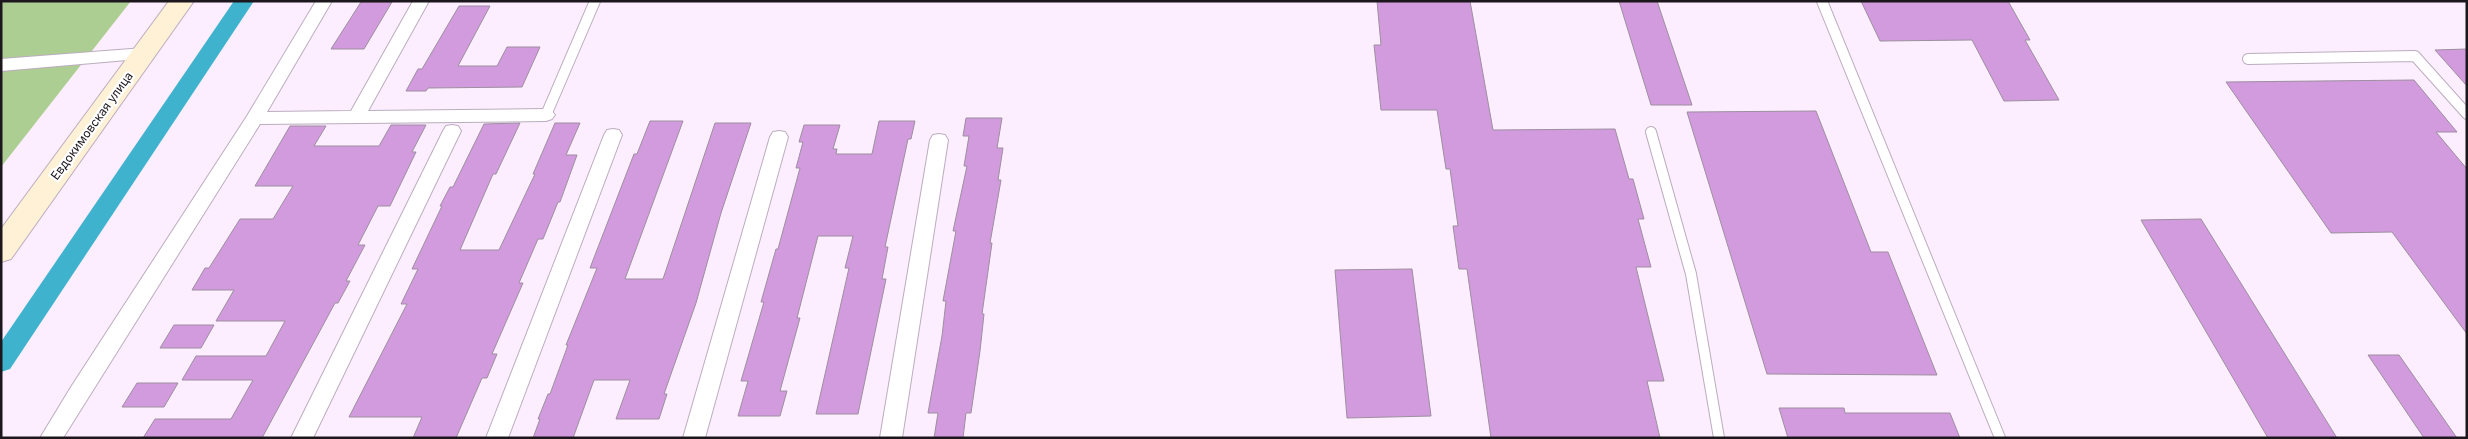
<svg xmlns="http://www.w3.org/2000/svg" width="2468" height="439" font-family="Inter,sans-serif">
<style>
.green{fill:#adce92}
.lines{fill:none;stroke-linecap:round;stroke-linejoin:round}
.canal{fill:#3fb3ce;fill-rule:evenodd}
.building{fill:#d29bdd;stroke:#9d8f9f}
.service-casing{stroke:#bbadbe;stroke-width:12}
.minor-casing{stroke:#bbadbe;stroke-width:2}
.secondary-casing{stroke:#bbadbe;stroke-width:2}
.service{stroke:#fff;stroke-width:10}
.minor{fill:#fff;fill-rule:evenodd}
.secondary{fill:#fef1d6;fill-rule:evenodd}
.labels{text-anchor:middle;stroke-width:4.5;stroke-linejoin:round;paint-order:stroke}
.street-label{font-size:12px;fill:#1c171d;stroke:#fff}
</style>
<rect width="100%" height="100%" fill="#fcedff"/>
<polygon class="green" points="1,1 131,1 1,167"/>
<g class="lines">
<polygon class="canal" points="234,1 254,1 10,369 1,372 1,342"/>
</g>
<g class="building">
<polygon points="1377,1 1470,1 1493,130 1615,129 1629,179 1633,179 1644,219 1638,219 1651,267 1636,267 1664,381 1647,381 1660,438 1491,438 1467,269 1459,269 1453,226 1458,226 1450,169 1446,169 1437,110 1381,110 1374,45 1381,45"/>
<polygon points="1619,1 1657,1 1692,105 1651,105"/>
<polygon points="1861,1 2008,1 2030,40 2025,40 2059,100 2004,101 1972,40 1880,41"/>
<polygon points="361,2 392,2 364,49 331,49"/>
<polygon points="459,6 490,6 458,66 497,66 507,47 540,47 522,87 428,88 426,91 406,91 418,69 422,69"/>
<polygon points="2467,49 2467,86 2435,50"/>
<polygon points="2414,80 2457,132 2436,132 2467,169 2467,334 2392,232 2331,233 2226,82"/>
<polygon points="1816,111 1871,252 1888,252 1937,375 1767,374 1687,112"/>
<polygon points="966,118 1002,118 997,148 1003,148 998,180 1001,180 990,243 992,243 982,314 984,314 980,351 971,413 966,413 963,438 934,438 938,413 928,413 942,336 946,301 943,301 956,231 953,231 967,166 964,166 969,136 963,136"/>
<polygon points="650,121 683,121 625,279 663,279 715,123 751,123 721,213 696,303 664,394 667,394 659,419 616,419 630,380 594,380 573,438 533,438 540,419 538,419 548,394 550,394 568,345 566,345 597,268 590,268 634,154 637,154"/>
<polygon points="879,121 915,121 911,139 908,139 885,247 888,247 882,279 886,279 858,414 816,414 849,268 845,268 853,236 818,236 797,318 800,318 780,391 787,391 780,416 738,416 748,381 741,381 764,302 761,302 776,249 778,249 800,168 796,168 803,142 799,142 804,125 840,125 833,149 837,149 836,154 872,154"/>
<polygon points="520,123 496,174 493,174 460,250 499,250 535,174 533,174 555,123 580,123 566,155 577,155 560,202 558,202 543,239 538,239 519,283 523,283 492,354 497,354 487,378 482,378 456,438 413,438 422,417 349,417 407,304 401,304 418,269 412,269 442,206 440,206 450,187 453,187 484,124"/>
<polygon points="391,125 426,125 412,152 416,152 390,206 378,206 358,245 365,245 346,281 350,281 338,303 335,303 262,438 143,438 155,419 231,419 253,380 182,380 196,356 266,356 285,321 216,321 234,290 192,290 205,268 209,268 240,219 273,219 293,186 255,186 290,126 326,126 314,146 379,146"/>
<polygon points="2201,219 2337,438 2268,438 2141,220"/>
<polygon points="1412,269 1431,416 1347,418 1335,270"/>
<polygon points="174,325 214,325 201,348 160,348"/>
<polygon points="2368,355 2399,355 2457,438 2424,438"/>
<polygon points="137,383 178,383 164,407 122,407"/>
<polygon points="1779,408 1844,408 1845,413 1950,413 1960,438 1788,438"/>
</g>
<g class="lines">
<defs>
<g id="service">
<polyline points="1822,1 2000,438"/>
<polyline points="2248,59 2415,56 2467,114"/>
<polyline points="546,115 595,1"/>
<polyline points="1651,132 1691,274 1719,438"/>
</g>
<g id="minor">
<polygon points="316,1 332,1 267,112 351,111 413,1 429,1 368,111 546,109 552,111 555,115 552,119 546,121 260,124 63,438 40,438 71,387 247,116"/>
<polygon points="144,48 150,50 152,54 150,58 1,71 1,59"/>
<polygon points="452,125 458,126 461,131 313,438 291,438 443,131 446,126"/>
<polygon points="613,129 619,130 622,135 508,438 486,438 604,135 607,130"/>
<polygon points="779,131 785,132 788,137 705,438 683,438 770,137 773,132"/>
<polygon points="939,134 945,135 948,140 902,438 880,438 930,140 933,135"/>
</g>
<polygon id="secondary" points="169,1 194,1 11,259 1,262 1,229"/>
</defs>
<use href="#service" class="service-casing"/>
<use href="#minor" class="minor-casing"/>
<use href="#secondary" class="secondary-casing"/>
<use href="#service" class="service"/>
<use href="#minor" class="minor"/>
<use href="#secondary" class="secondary"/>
</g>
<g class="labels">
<g class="street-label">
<text transform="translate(92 126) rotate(-54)" y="4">Евдокимовская улица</text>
</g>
</g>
<rect width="2468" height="439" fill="none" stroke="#1c171d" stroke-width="5"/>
</svg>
